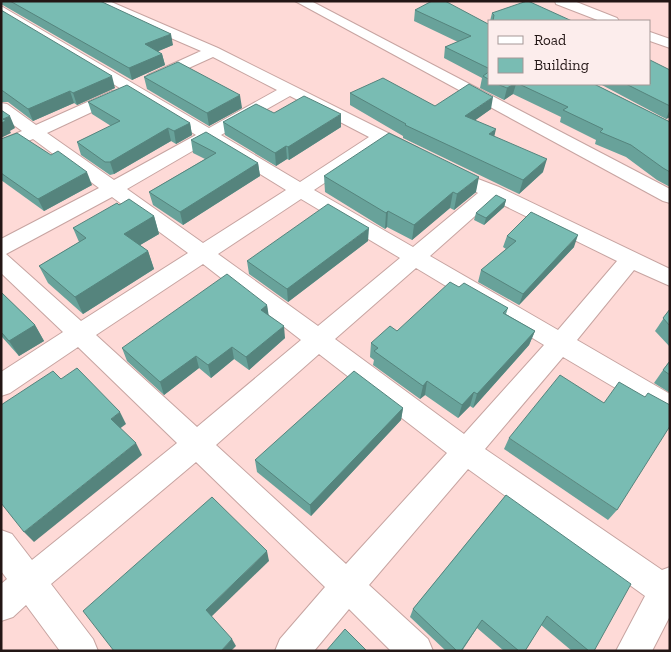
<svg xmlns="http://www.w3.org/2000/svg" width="671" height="652" font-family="'Zilla Slab',serif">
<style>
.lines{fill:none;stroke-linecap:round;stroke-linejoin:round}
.minor-casing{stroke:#c7a4a1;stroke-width:2}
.minor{fill:#fff;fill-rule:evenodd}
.wall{fill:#68a29a}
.shaded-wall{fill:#55847d}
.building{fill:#79bcb3;stroke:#55847d}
</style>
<rect width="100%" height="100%" fill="#fedad7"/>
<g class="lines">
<defs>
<g id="minor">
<path d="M91,1H109L218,48L418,148L421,152L418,156L412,157L406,156L383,144L314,190L413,247L478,193L471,189L468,185L471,181L478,179L499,187L670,269V286L634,270L577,340L670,394V418L661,415L563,357L485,449L662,570L670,567V616L652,651H616L645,596L468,469L369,585L428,639L433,651H391L349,609L314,651H275L280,639L325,587L196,462L51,584L93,639L98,651H60L26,605L13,617L1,621V584L7,579L1,571V530L12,534L32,560L177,443L78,347L10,393L1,396V372L63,332L1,273V239L99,188L33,139L1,152V140L22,131L1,116V103L7,104L36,125L112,91L123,90L1,16V6L209,128L277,90L213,57L160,81H148L146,78L148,75L201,51L92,4ZM124,91L196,135L114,180L47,133L124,97L126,94ZM290,96L369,137L300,182L221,135ZM208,142L286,190L203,243L127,189ZM112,197L188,253L81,321L6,254ZM301,199L400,258L318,326L218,254ZM493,200L617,261L558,330L430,256ZM203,264L301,340L197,427L96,335ZM416,268L544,345L464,434L335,339ZM319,354L447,453L346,564L216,445Z"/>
<polygon points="295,1 311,1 670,189 670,203 663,201"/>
<polygon points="555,1 574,1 617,18 619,21 600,21 556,4"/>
<polygon points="650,32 670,39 670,48 650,41"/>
</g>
</defs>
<use href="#minor" class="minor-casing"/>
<use href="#minor" class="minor"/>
</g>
<g class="wall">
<polygon points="1,1 100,1 173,45 158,51 162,54 165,65 132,80 1,4"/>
<polygon points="1,10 115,88 77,105 74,103 33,121 8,102 1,102"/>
<polygon points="415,10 490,25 490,84 594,84 670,122 670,187 657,180 626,157 595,144 596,140 560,122 561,117 513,94 504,100 480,88 482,78 444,58 445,47 458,42 414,21"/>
<polygon points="492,13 572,21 490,21"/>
<polygon points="670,70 670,117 666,119 600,84 650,84"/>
<polygon points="144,77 242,108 209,126 147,89"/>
<polygon points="350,93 435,106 491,109 475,120 494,136 543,172 519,194 403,138 403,136 350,105"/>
<polygon points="88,102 190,123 192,135 176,144 171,141 114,174 110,175 81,155 77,142 111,126 92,114"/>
<polygon points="274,113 341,127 289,160 287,159 276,166 225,135 223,122"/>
<polygon points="1,139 92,185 44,211 1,180"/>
<polygon points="191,140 258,163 260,176 183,225 153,205 149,192 205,159 193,153"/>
<polygon points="324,176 476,192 454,210 450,208 412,240 387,227 385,229 325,192"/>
<polygon points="506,200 504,207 484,225 474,220 476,213"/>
<polygon points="119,205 154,216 159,234 140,245 148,251 154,269 83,314 48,283 39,266 79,242 73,228"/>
<polygon points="507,236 574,247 519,305 478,282 481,270 506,249 503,247"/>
<polygon points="368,241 288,302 249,274 247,261"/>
<polygon points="459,287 508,308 506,314 535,331 529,345 473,408 470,406 458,418 425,395 420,399 373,365 374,360 370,357 371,343 397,331"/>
<polygon points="1,292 35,325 44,341 19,356 2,337 1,337"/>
<polygon points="267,305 268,315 285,338 249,370 234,359 211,378 199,368 164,395 127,361 122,348"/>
<polygon points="670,309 670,347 655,331"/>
<polygon points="670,360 670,393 654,383"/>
<polygon points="403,408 401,420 311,516 257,472 255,460"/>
<polygon points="509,438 617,510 608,520 504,449"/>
<polygon points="506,495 594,651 572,651 541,625 525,651 504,651 477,628 462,651 446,651 410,617 413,609"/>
</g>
<g class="shaded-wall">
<polygon points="171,34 173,45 147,56 145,44"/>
<polygon points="162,54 165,65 132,80 129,68"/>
<polygon points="112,76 115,88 77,105 73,93"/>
<polygon points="514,84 516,84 513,94 504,100 507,88"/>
<polygon points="70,91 74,103 33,121 28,109"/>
<polygon points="240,95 242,108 209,126 207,113"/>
<polygon points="493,97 491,109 463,129 465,116"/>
<polygon points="670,109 670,117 666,119"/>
<polygon points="341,114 341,127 289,160 288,147"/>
<polygon points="10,116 15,128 10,131 11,133 1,138 1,123 3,119"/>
<polygon points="190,123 192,135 176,144 174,131"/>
<polygon points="168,128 171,141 114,174 110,162"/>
<polygon points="496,129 493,142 489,134"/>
<polygon points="286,146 287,159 276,166 275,153"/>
<polygon points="547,159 543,172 519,194 523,180"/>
<polygon points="258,163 260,176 183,225 180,212"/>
<polygon points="87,172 92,185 44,211 38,199"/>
<polygon points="479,177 476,192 454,210 457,194"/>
<polygon points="453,192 450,208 412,240 414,225"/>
<polygon points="506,200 504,207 484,225 486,218"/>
<polygon points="388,211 387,227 385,229 386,213"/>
<polygon points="154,216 159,234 130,251 124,234"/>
<polygon points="369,228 368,241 288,302 287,289"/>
<polygon points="578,235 574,247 519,305 523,294"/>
<polygon points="148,251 154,269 83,314 75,297"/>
<polygon points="267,305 269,317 261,310"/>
<polygon points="35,325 44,341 19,356 9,341"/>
<polygon points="284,326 285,338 249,370 246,357"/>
<polygon points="535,331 529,345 473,408 477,394"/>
<polygon points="232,347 234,359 211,378 208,365"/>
<polygon points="196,356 199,368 164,395 160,382"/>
<polygon points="427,381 425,395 420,399 423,386"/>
<polygon points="474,392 470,406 458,418 462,405"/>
<polygon points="403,408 401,420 311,516 310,505"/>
<polygon points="120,412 126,424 118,430 111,419"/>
<polygon points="136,443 142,455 34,542 24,532"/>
<polygon points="267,551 269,561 210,618 206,610"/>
<polygon points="232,639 236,646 231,651 221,651"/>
</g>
<g class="building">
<polygon points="10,1 100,1 171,34 145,44 162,54 129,68"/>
<polygon points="432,1 445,1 490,25 490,69 445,47 471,36 415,10"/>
<polygon points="527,1 528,1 572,21 493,21 494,15 492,13"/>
<polygon points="1,10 112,76 73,93 70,91 28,109 3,91 1,90"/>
<polygon points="650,60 670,70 670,106 626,84 650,84"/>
<polygon points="178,62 240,95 207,113 144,77"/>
<polygon points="490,71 490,80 483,76"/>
<polygon points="383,78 435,106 469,84 493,97 465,116 496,129 489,134 547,159 523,180 405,125 406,124 350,93"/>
<polygon points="497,84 514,84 507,88"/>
<polygon points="519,84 594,84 670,122 670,172 663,168 631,145 600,132 603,129 563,110 568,107"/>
<polygon points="127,85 190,123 174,131 168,128 110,162 105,162 77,142 120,121 88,102"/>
<polygon points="304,96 341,114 288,147 286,146 275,153 223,122 256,104 274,113"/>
<polygon points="1,110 10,116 3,119 6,121 1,123"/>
<polygon points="206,132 258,163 180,212 149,192 216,153 191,140"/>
<polygon points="17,133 51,155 58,151 87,172 38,199 1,173 1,139"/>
<polygon points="389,133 479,177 457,194 453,192 414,225 388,211 386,213 324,176"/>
<polygon points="496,195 506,200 486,218 476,213"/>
<polygon points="129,199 154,216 124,234 148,251 75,297 39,266 86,238 73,228 117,203 119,205"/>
<polygon points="328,204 369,228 287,289 247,261"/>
<polygon points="531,212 578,235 523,294 481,270 516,241 507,236"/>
<polygon points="227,274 267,305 261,310 284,326 246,357 232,347 208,365 196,356 160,382 122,348"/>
<polygon points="450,282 459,287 464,283 508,308 503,313 535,331 477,394 474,392 462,405 427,381 423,386 374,351 378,348 371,343 390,326 397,331"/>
<polygon points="1,292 35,325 9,341 1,332"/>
<polygon points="670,309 670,326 663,318"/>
<polygon points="670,361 670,375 663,370"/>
<polygon points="77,368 120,412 111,419 136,443 24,532 1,503 1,405 53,371 61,379"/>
<polygon points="354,371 403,408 310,505 255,460"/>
<polygon points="560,375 604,403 619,382 645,397 648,393 670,405 670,426 617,510 509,438"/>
<polygon points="506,495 631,584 594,651 589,651 547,616 525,651 519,651 482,620 461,651 457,651 413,609"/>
<polygon points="212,497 267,551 206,610 232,639 221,651 114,651 83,611"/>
<polygon points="345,629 367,651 326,651"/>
</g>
<rect width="671" height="652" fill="none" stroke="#231615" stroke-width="5"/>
<rect x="488" y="20" width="162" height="65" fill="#fcedec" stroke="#a59796"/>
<rect x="498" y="36" width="25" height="8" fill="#ffffff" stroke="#a59796"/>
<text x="534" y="45" font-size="15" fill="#231615">Road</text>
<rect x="498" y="58" width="25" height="15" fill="#79bcb3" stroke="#a59796"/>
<text x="534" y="70" font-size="15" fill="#231615">Building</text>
</svg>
